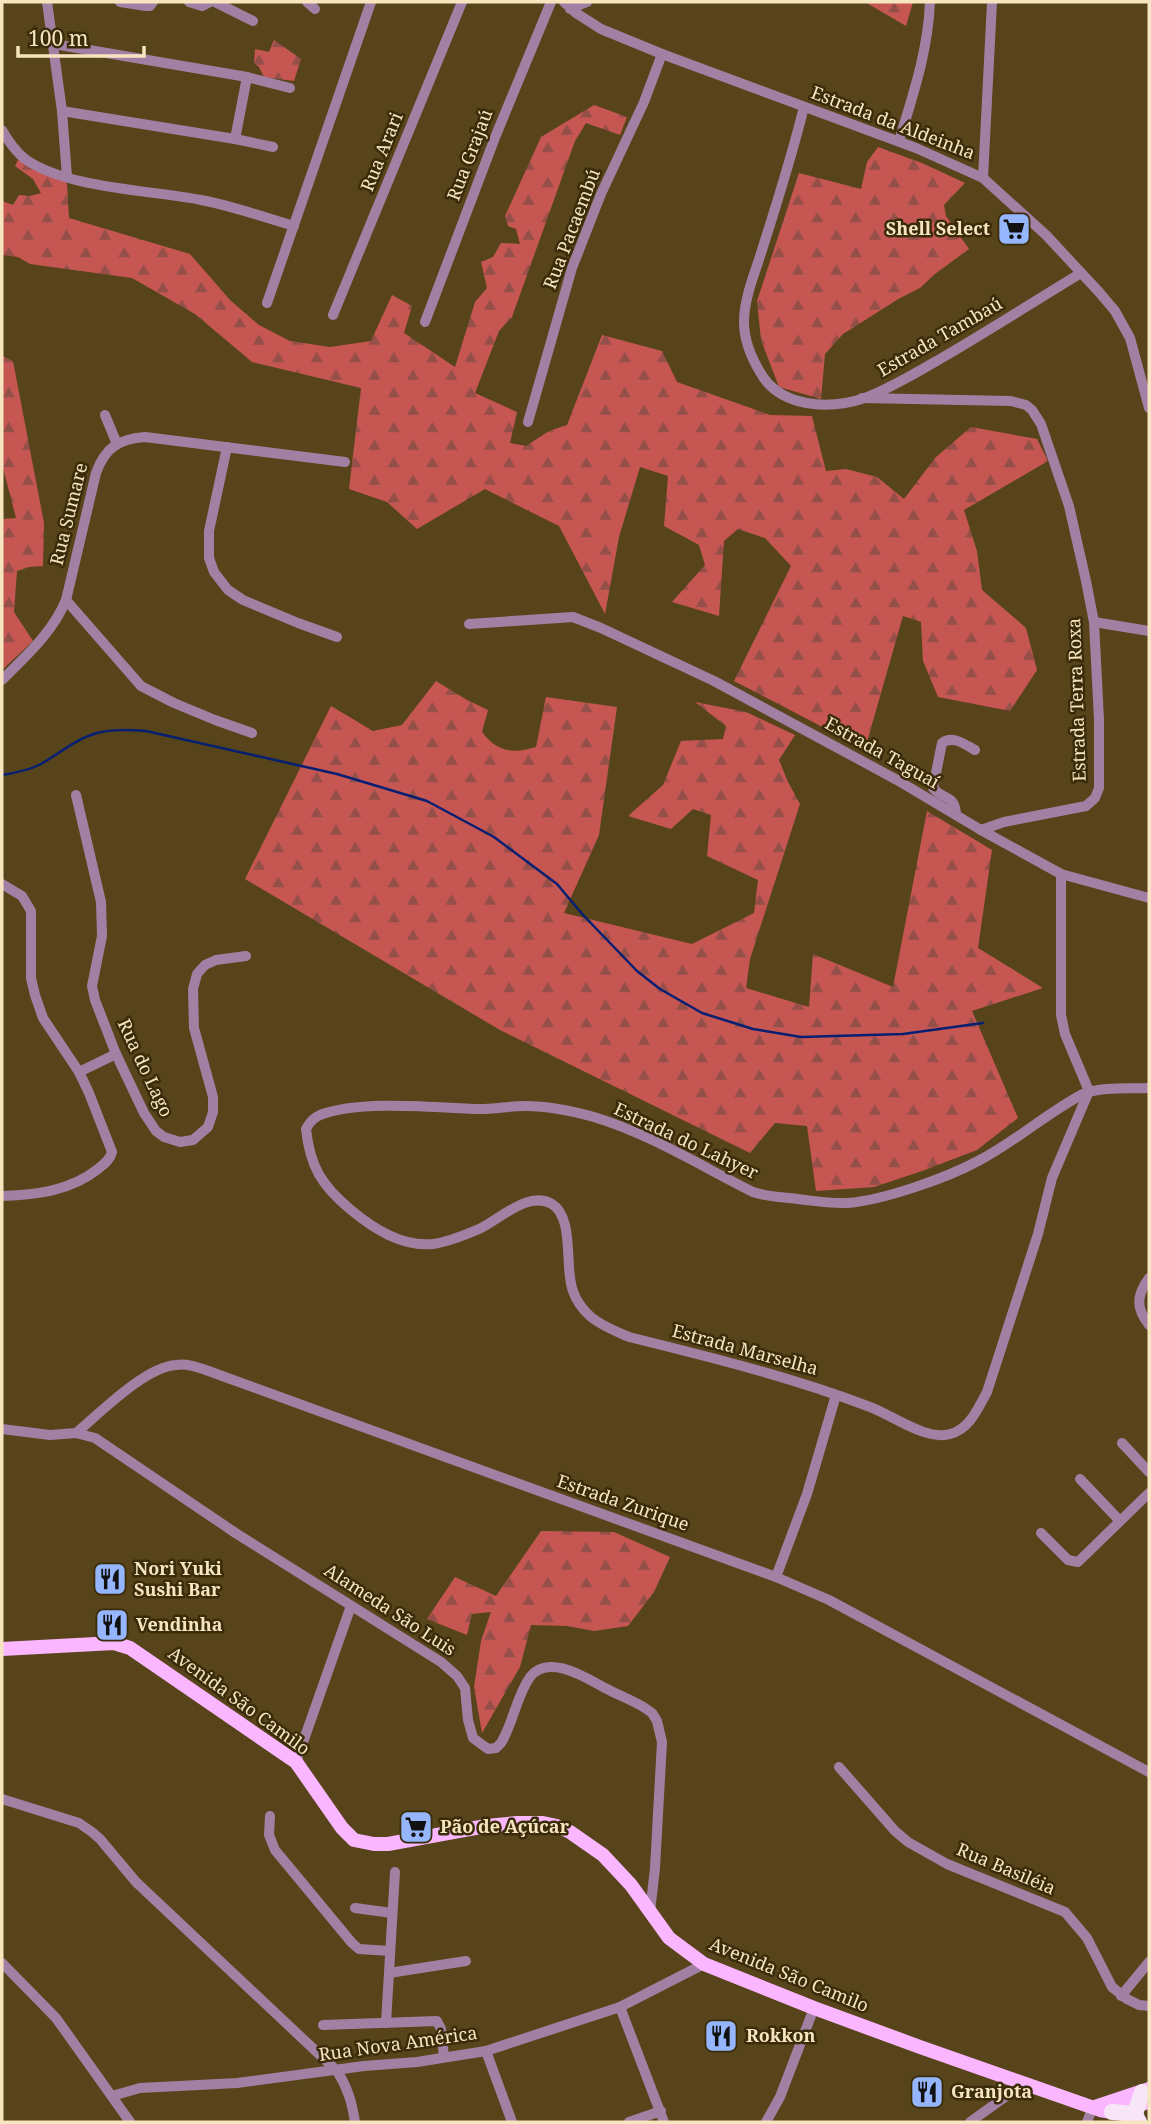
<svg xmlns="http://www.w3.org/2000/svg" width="1151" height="2124" font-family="'Noto Serif',serif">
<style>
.forest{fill:url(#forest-firs)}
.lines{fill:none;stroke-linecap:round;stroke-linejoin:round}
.stream{stroke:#061f72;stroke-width:2.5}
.minor{stroke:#a280a4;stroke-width:10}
.major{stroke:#fab6ff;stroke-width:14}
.highway{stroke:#f7e6f8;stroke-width:16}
.labels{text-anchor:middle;stroke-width:5;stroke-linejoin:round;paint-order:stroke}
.street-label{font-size:18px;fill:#f7e5c0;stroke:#3a2b09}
.poi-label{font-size:18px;font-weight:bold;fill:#f7e5c0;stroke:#3a2b09;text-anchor:start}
</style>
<defs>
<pattern id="forest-firs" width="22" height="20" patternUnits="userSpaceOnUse" patternTransform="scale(1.75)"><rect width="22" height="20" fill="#c65652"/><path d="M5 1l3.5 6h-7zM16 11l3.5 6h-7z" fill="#944f48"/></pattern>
</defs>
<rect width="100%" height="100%" fill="#57441b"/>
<g class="forest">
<polygon points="865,2 913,2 906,26"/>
<polygon points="274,40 301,59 294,81 264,77 259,67 254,63 255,49 269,52"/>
<polygon points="594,105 627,117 620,135 586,123 575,141 512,317 499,331 475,393 517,412 510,443 526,446 549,431 567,425 602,335 662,351 677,382 770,415 812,416 826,471 846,469 877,477 904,499 935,458 971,427 1037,439 1048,461 964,510 977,551 982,590 1026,628 1037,670 1010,711 938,697 923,661 921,622 903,616 865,749 734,681 791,566 765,538 738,529 724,541 719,616 672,602 705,565 699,545 664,526 668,476 640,467 619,537 605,614 559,526 485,489 417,529 387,502 349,489 361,388 252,362 195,314 132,278 30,264 18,257 2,255 2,201 13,205 19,195 30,196 41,193 33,179 15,166 18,160 67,183 69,218 190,254 230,300 259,325 290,341 330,347 371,341 392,295 412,306 404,333 455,367 475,302 487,288 481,262 493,257 501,243 520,244 516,229 508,226 505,216 541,137"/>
<polygon points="878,147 922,163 965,183 944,205 946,216 969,249 935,274 920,288 900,298 843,334 825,354 821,399 779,387 761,340 757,301 799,173 861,189 867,162"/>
<polygon points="2,356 13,361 44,523 43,566 29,567 17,571 14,612 33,641 2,670 2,519 16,518 2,464"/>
<path d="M436,681L467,700L488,710L482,732C497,752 513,754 536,747L546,697L617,707L599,835L564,913L692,944L754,913L758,880L707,856L711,815L693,809L671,829L628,816L663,785L681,741L723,739L726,726L695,702L746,712L795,735L779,760L788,782L800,804L750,959L746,988L809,1007L813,954L893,987L927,811L992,850L978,948L1043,988L972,1011L1018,1118L977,1150L922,1171L874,1187L816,1191L807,1126L775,1123L750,1153L500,1030L245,879L331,706L373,731L402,725Z"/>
<polygon points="541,1531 614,1532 670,1557 654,1592 628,1626 594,1631 567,1626 531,1625 520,1667 482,1733 474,1687 481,1641 491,1612 472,1614 467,1635 427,1619 455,1577 496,1596"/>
</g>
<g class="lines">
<path class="stream" d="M2,775C14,773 27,771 39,765C58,755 75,739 97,733C113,729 130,730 146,731L337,774L427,801L494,837L557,884L583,915L637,971L660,989L702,1013L753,1029L801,1037L903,1034L983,1023"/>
<g class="minor">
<polyline points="47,2 62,111 67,177"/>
<polyline points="120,2 146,6 150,6 153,2"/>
<polyline points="189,2 202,6 210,2"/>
<polyline points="215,2 253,21"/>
<polyline points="307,2 315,9"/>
<polyline points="564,2 576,13 601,29 662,54 916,148 983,178 1046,235 1099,292 1115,311 1130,338 1149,408"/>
<polyline points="570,9 587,2"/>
<polyline points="54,44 247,77 290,88"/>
<path d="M804,107C792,155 777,203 762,250C755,273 744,298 744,322C744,340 751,357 760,372C780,408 829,410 865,398C891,388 916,373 940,359C988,331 1035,301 1081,273"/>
<polyline points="62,111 235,139 273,147"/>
<path d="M2,130C8,141 15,151 25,159C68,189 151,190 201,200C233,206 263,217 294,226"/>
<polyline points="235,139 247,77"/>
<path d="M899,141C913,95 928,51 930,2"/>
<polyline points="983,178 992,2"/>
<polyline points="267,303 371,2"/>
<polyline points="333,315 462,2"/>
<polyline points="425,322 496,135 551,2"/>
<polyline points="862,398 1011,401 1026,405 1032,410 1041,424 1069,506 1086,581 1094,622 1099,720 1099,788 1095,798 1086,806 1004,822 981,830"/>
<polyline points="105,415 117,444"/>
<polyline points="528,422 572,268 601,194 644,102 662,54"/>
<polyline points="227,447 209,531 209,558 214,572 228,590 243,600 298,623 337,637"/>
<polyline points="66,600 141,686 174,703 215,720 252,733"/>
<polyline points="1094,622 1149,631"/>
<polyline points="469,624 573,617 601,628 714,681 897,780 981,830 1061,874 1149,898"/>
<path d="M2,680C26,656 53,632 66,600L96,473C105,448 118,439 145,437L345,462"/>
<polyline points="76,795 101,902 102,936 92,986 95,1000 116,1054 144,1113 156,1131 164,1137 180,1142 193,1140 208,1127 213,1112 213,1097 194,1028 193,989 197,974 205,965 216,960 246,956"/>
<path d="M956,815C955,794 944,801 933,788L942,743C953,735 964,744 975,750"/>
<path d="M1061,874V1015L1065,1034L1089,1091L1052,1178L1038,1234L987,1392C978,1408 970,1429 950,1434C926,1441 892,1415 870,1407C791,1377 710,1357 629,1337C615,1331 602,1326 591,1317C583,1310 576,1300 573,1291C564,1269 575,1218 552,1204C528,1190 499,1220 479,1229C465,1235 448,1242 433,1244C402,1247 374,1229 351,1210C322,1186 310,1167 306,1129C309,1123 313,1118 320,1115C358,1100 432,1107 473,1109C491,1110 509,1106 526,1106C550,1106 572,1111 594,1117C650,1134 701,1166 753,1192C765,1196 776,1197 789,1198C809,1200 828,1204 848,1203C884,1200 947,1178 980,1160C1016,1141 1047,1113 1083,1094C1103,1086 1128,1089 1149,1088"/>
<path d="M2,884L22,896L31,911V978L35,995L43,1018L79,1072L89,1093L112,1152C110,1160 104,1164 98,1169C70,1191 36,1195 2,1196"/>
<polyline points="79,1072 116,1054"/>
<path d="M1149,1278C1136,1296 1136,1308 1149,1325"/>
<path d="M2,1429L50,1435L76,1433L95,1438L237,1534L441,1662L457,1676L465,1688L468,1720L473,1738L488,1749L496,1748L501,1743C513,1724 516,1697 530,1677C548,1653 586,1678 605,1688C618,1695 632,1700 645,1708L652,1713L657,1721L662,1742L655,1868L650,1912"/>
<path d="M76,1433C100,1413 145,1367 176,1365C189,1363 202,1369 214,1373L776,1577L829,1600L1149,1772"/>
<polyline points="1122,1443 1149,1472"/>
<polyline points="1080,1479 1120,1521"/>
<polyline points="1041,1533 1068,1560 1078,1562 1149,1493"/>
<polyline points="776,1577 807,1494 836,1395"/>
<polyline points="296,1762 351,1606"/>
<polyline points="839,1767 895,1831 908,1842 947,1864 1065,1912 1087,1938 1112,1987 1127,1999 1139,2005 1149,2006"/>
<path d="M2,1799L79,1823L92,1832L100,1839L136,1882L337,2071C348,2088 352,2103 355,2122"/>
<polyline points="270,1816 269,1835 275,1850 352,1943 359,1949 390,1951"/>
<polyline points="355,1908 392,1913"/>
<polyline points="2,1963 56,2018 130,2122"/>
<polyline points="389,1973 466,1961"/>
<polyline points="1121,1996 1149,1962"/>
<polyline points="620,2007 664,2122"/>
<polyline points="386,2023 395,1872"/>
<polyline points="323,2025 437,2021 441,2029 444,2057"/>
<polyline points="486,2051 512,2122"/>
<polyline points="112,2096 140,2088 237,2083 364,2066 417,2062 486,2051 620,2007 704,1964"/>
<polyline points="629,2122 661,2111"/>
<polyline points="766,2122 780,2097 814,2008"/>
<polyline points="970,2122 1023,2084"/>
<polyline points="1087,2122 1093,2106"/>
</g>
<g class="major">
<polyline points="2,1649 114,1643 130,1648 296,1762 342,1828 354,1840 374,1844 388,1844 486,1826 517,1823 543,1823 557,1826 570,1832 603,1855 631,1885 669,1938 704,1964 814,2008 920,2047 1100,2110 1112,2112 1149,2102"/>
<polyline points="1095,2107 1149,2089"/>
</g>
<g class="highway">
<polyline points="1112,2112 1135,2114 1139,2122"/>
<polyline points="1135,2114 1142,2092"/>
</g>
</g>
<defs>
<symbol id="supermarket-square" viewBox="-11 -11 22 22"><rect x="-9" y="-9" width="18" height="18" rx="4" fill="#95b6fd" stroke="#3a2b09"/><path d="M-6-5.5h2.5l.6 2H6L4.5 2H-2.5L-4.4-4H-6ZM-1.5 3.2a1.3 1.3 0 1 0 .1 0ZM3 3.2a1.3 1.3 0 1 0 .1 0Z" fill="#111"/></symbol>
<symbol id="restaurant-square" viewBox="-11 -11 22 22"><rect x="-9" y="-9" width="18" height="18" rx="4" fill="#95b6fd" stroke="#3a2b09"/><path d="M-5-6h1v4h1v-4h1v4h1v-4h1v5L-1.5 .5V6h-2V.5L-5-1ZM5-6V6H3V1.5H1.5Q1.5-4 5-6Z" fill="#111"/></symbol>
</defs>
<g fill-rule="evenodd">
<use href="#supermarket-square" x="995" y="210" width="38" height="38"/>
<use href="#restaurant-square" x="91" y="1560" width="38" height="38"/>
<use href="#restaurant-square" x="93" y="1606" width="38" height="38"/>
<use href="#supermarket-square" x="397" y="1808" width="38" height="38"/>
<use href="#restaurant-square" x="702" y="2017" width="38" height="38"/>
<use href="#restaurant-square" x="908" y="2073" width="38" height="38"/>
</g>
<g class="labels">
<g class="street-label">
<text transform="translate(893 123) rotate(21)" y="6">Estrada da Aldeinha</text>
<text transform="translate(382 152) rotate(-68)" y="6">Rua Arari</text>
<text transform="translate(470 155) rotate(-69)" y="6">Rua Grajaú</text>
<text transform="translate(572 229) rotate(-69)" y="6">Rua Pacaembú</text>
<text transform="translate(940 337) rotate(-30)" y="6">Estrada Tambaú</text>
<text transform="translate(69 514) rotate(-76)" y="6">Rua Sumare</text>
<text transform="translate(1077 700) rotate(-92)" y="6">Estrada Terra Roxa</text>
<text transform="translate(882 753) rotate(29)" y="6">Estrada Taguaí</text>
<text transform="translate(145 1068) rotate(65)" y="6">Rua do Lago</text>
<text transform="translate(686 1141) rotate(25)" y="6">Estrada do Lahyer</text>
<text transform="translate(745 1350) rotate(15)" y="6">Estrada Marselha</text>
<text transform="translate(623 1503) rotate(19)" y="6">Estrada Zurique</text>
<text transform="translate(390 1610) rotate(33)" y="6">Alameda São Luis</text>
<text transform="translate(239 1701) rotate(36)" y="6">Avenida São Camilo</text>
<text transform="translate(1006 1869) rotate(23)" y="6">Rua Basiléia</text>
<text transform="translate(789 1975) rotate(22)" y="6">Avenida São Camilo</text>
<text transform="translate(398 2044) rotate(-8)" y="6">Rua Nova América</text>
</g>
<g class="poi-label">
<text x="990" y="235" text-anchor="end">Shell Select</text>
<text x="134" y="1575">Nori Yuki<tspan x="134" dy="21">Sushi Bar</tspan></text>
<text x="136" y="1631">Vendinha</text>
<text x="440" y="1833">Pão de Açúcar</text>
<text x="746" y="2042">Rokkon</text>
<text x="951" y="2098">Granjota</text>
</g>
</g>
<rect width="1151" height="2124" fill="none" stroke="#f7e5c0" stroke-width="7"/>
<path d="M18 46v10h126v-10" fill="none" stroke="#f7e5c0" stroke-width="3.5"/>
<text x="28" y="46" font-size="21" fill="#f7e5c0" stroke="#3a2b09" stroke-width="5" paint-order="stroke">100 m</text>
</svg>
